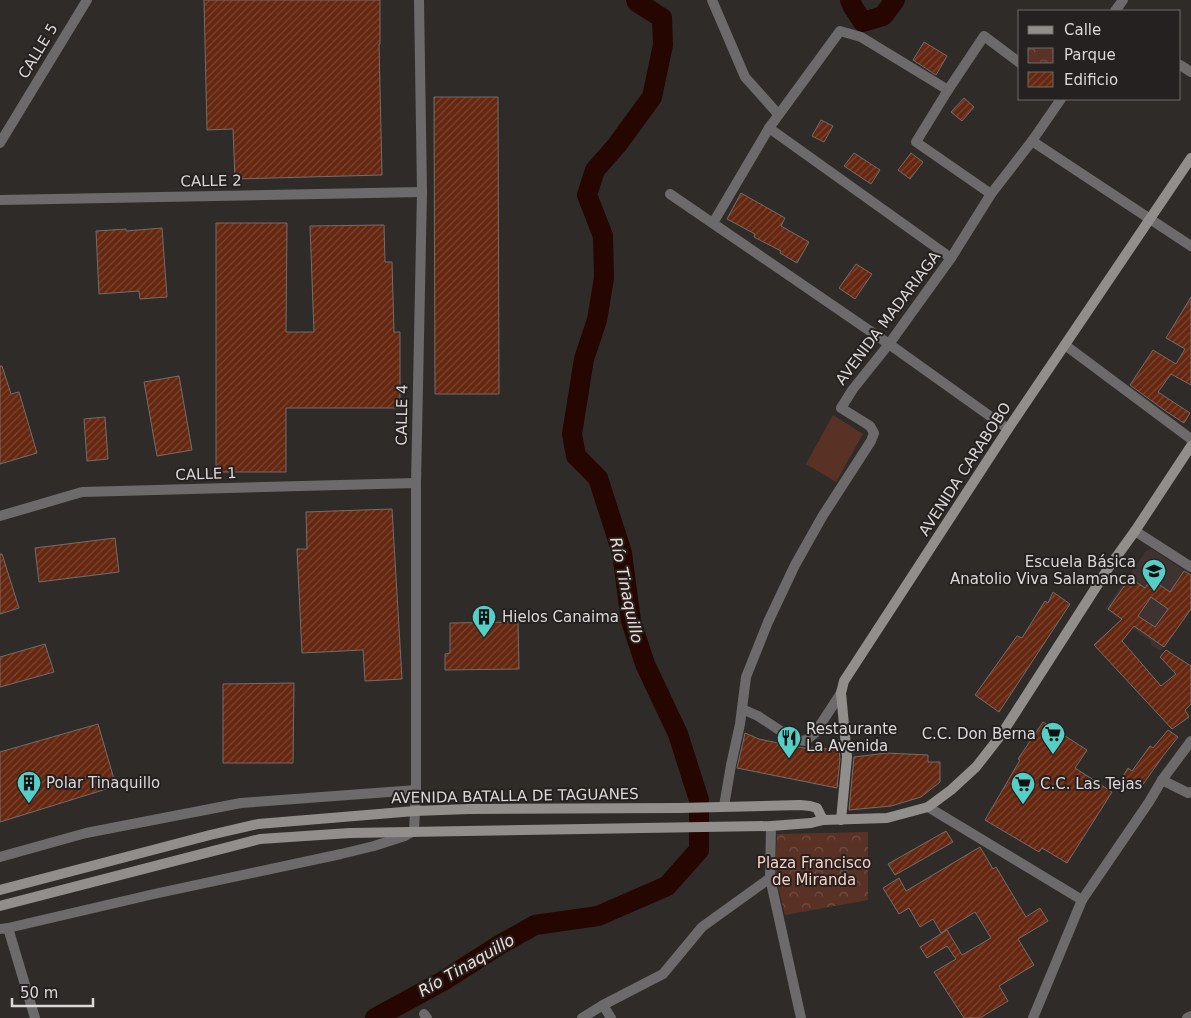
<svg xmlns="http://www.w3.org/2000/svg" width="1191" height="1018" font-family="'DejaVu Sans',sans-serif">
<style>
.built{fill:#3e3330}
.park{fill:url(#park-crowns)}
.garden{fill:#5a3225}
.lines{fill:none;stroke-linecap:round;stroke-linejoin:round}
.river{stroke:#260600;stroke-width:20}
.building{fill:url(#building-hatch);stroke:#726d6c;fill-rule:evenodd}
.street{stroke:#6c6a6a;stroke-width:10}
.secondary{stroke:#918e8c;stroke-width:10}
.labels{text-anchor:middle;stroke-width:4;stroke-linejoin:round;paint-order:stroke}
.street-label{font-size:15px;fill:#dbd8d7;stroke:#252120}
.poi-label{font-size:15px;fill:#dbd8d7;stroke:#252120;text-anchor:start}
.park-label{font-size:15px;fill:#fad0c2;stroke:#252120}
.water-label{font-size:16px;font-style:italic;fill:#f1dcd5;stroke:#252120}
</style>
<defs>
<pattern id="park-crowns" width="20" height="18" patternUnits="userSpaceOnUse" patternTransform="scale(1.25)"><rect width="20" height="18" fill="#5a3225"/><path d="M2 6a3 3 0 1 1 6 0M12 15a3 3 0 1 1 6 0" fill="none" stroke="#714f44"/></pattern>
<pattern id="building-hatch" width="6" height="6" patternUnits="userSpaceOnUse" patternTransform="scale(1.25)"><rect width="6" height="6" fill="#662710"/><path d="M-1 1l2-2M0 6l6-6M5 7l2-2" fill="none" stroke="#7b4632"/></pattern>
</defs>
<rect width="100%" height="100%" fill="#2f2b29"/>
<polygon class="built" points="1152,549 1191,575 1191,609 1161,651 1151,645 1151,641 1105,609 1146,551"/>
<polygon class="park" points="868,832 868,900 785,915 775,874 777,834"/>
<polygon class="garden" points="833,415 863,434 836,482 806,464"/>
<g class="lines">
<g class="river">
<polyline points="850,0 853,7 863,22 883,16 895,0"/>
<polyline points="375,1018 443,981 501,944 535,925 598,916 667,886 699,850 699,800 678,734 645,664 631,621 622,553 598,478 576,456 572,434 584,359 597,320 604,278 603,236 587,195 595,170 617,145 652,97 663,45 662,18 637,2 636,0"/>
</g>
</g>
<g class="building">
<polygon points="204,0 380,0 380,44 379,44 382,175 235,179 233,129 207,130"/>
<polygon points="924,42 947,56 936,75 913,60"/>
<polygon points="434,97 498,97 499,394 435,394"/>
<polygon points="964,98 974,107 962,121 951,112"/>
<polygon points="821,120 833,126 824,142 812,136"/>
<polygon points="854,153 880,170 871,184 844,166"/>
<polygon points="911,153 923,162 910,179 898,170"/>
<polygon points="741,193 785,218 781,226 809,242 797,263 780,253 781,251 754,237 755,234 727,219"/>
<polygon points="216,223 287,223 286,332 314,332 310,226 384,225 385,262 392,262 394,332 400,332 400,408 286,408 286,472 216,472"/>
<polygon points="162,228 167,297 140,299 139,291 99,294 96,231 126,229 126,231"/>
<polygon points="856,264 872,274 855,299 839,288"/>
<polygon points="1191,297 1191,385 1171,374 1158,392 1190,413 1184,423 1167,412 1130,385 1153,350 1176,364 1185,349 1166,338"/>
<polygon points="0,366 2,366 11,394 19,392 37,453 0,464"/>
<polygon points="179,376 192,450 157,456 144,382"/>
<polygon points="105,417 108,459 87,461 84,419"/>
<polygon points="392,509 402,679 365,681 363,650 302,653 297,549 307,549 306,512"/>
<polygon points="115,538 119,572 39,582 35,548"/>
<polygon points="0,554 2,554 19,608 0,614"/>
<path d="M1184,571L1191,575V609L1164,647L1134,626L1122,641L1161,686L1176,674L1160,657L1166,650L1191,666V704L1185,710L1189,717L1172,729L1094,645L1122,619L1108,609L1130,578L1145,588L1151,579L1170,592ZM1151,597L1168,609L1155,627L1138,616Z"/>
<polygon points="1053,592 1070,604 999,712 975,695 1017,636 1022,638 1045,601 1048,603"/>
<polygon points="518,622 519,669 445,670 445,654 450,653 450,623"/>
<polygon points="45,644 54,672 0,687 0,657"/>
<polygon points="294,683 293,763 223,763 223,684"/>
<polygon points="1043,722 1087,750 1075,768 1112,792 1067,863 1042,848 1039,852 985,820 1020,760 1018,759"/>
<polygon points="98,724 116,786 0,822 0,752"/>
<polygon points="1168,730 1178,737 1163,756 1139,790 1122,778 1128,768 1132,771 1150,746 1153,748"/>
<polygon points="745,733 759,739 792,746 804,748 808,747 839,750 840,759 837,788 737,768"/>
<polygon points="887,753 928,755 928,762 940,762 940,782 921,797 891,806 849,810 854,757"/>
<polygon points="946,831 953,842 895,875 888,864"/>
<polygon points="980,847 993,869 996,867 1026,917 1040,908 1048,921 1018,939 1034,965 999,986 1008,1001 980,1018 964,1018 934,972 956,959 947,946 927,958 920,947 947,930 962,955 991,938 975,912 941,933 933,919 920,927 909,908 899,914 883,888 899,878 906,891"/>
</g>
<g class="lines">
<g class="street">
<polyline points="712,0 745,77 778,114"/>
<polyline points="1115,11 1123,0"/>
<polyline points="1180,65 1191,72"/>
<polyline points="769,128 840,31 861,37 948,90"/>
<polyline points="1032,141 1191,246"/>
<polyline points="0,143 87,0"/>
<polyline points="670,194 889,344 1008,429"/>
<polyline points="991,194 916,142 948,90 984,36 1020,63"/>
<polyline points="0,200 422,192"/>
<polyline points="713,223 769,128 951,258"/>
<polyline points="1065,345 1191,439"/>
<polyline points="0,516 82,492 416,483"/>
<polyline points="1135,531 1191,567"/>
<polyline points="742,709 758,716 793,739 805,741 815,733 841,693"/>
<polyline points="1162,780 1188,793 1191,792"/>
<polyline points="724,806 731,765 740,724 746,677 768,622 795,565 822,517 871,441 874,433 870,426 841,408 853,389 889,344 951,258 991,194 1032,141 1061,99"/>
<polyline points="928,807 1082,900"/>
<polyline points="0,857 86,833 241,803 416,790"/>
<polyline points="770,878 801,1018"/>
<polyline points="8,928 154,894 341,854 374,846 405,836 414,831 416,790 416,483 422,192 419,0"/>
<polyline points="0,929 8,928 35,1018"/>
<polyline points="603,1005 611,1018"/>
<polyline points="424,1014 427,1018"/>
<polyline points="582,1018 603,1005 663,974 702,927 770,878 771,826"/>
<polyline points="1033,1018 1082,900 1149,802 1162,780 1191,741"/>
<polyline points="1187,1018 1191,1016"/>
</g>
<g class="secondary">
<polyline points="841,820 847,757 841,693 844,681 1008,429 1191,158"/>
<polyline points="0,890 210,835 258,824 415,811 469,809 679,808 800,805 810,806 817,808 823,820"/>
<polyline points="0,906 260,839 350,833 771,826 811,823 823,820 887,818 928,807 951,790 976,767 1001,735 1109,567 1135,531 1191,446"/>
</g>
</g>
<defs>
<symbol id="school-pin" viewBox="-11 -11 22 30"><path d="M0 17L-7.5 6A9.5 9.5 0 1 1 7.5 6Z" fill="#55cec6" stroke="#252120"/><path d="M0-5L7-2L0 1L-7-2ZM-4 1L0 2.5L4 1V4Q0 6-4 4Z" fill="#111"/></symbol>
<symbol id="building-pin" viewBox="-11 -11 22 30"><path d="M0 17L-7.5 6A9.5 9.5 0 1 1 7.5 6Z" fill="#55cec6" stroke="#252120"/><path d="M-4-6H4V6H1V3H-1V6H-4ZM-2.5-4.3h1.7v1.8h-1.7ZM.8-4.3h1.7v1.8H.8ZM-2.5-1h1.7V.8h-1.7ZM.8-1h1.7V.8H.8Z" fill="#111"/></symbol>
<symbol id="supermarket-pin" viewBox="-11 -11 22 30"><path d="M0 17L-7.5 6A9.5 9.5 0 1 1 7.5 6Z" fill="#55cec6" stroke="#252120"/><path d="M-6-5.5h2.5l.6 2H6L4.5 2H-2.5L-4.4-4H-6ZM-1.5 3.2a1.3 1.3 0 1 0 .1 0ZM3 3.2a1.3 1.3 0 1 0 .1 0Z" fill="#111"/></symbol>
<symbol id="restaurant-pin" viewBox="-11 -11 22 30"><path d="M0 17L-7.5 6A9.5 9.5 0 1 1 7.5 6Z" fill="#55cec6" stroke="#252120"/><path d="M-5-6h1v4h1v-4h1v4h1v-4h1v5L-1.5 .5V6h-2V.5L-5-1ZM5-6V6H3V1.5H1.5Q1.5-4 5-6Z" fill="#111"/></symbol>
</defs>
<g fill-rule="evenodd">
<use href="#school-pin" x="1140" y="557" width="28" height="38"/>
<use href="#building-pin" x="470" y="603" width="28" height="38"/>
<use href="#supermarket-pin" x="1039" y="720" width="28" height="38"/>
<use href="#restaurant-pin" x="775" y="724" width="28" height="38"/>
<use href="#building-pin" x="15" y="769" width="28" height="38"/>
<use href="#supermarket-pin" x="1009" y="770" width="28" height="38"/>
</g>
<g class="labels">
<g class="street-label">
<text transform="translate(38 51) rotate(-59)" y="5">CALLE 5</text>
<text transform="translate(211 181) rotate(-1)" y="5">CALLE 2</text>
<text transform="translate(888 318) rotate(-53)" y="5">AVENIDA MADARIAGA</text>
<text transform="translate(402 415) rotate(-89)" y="5">CALLE 4</text>
<text transform="translate(965 469) rotate(-57)" y="5">AVENIDA CARABOBO</text>
<text transform="translate(206 474) rotate(-2)" y="5">CALLE 1</text>
<text transform="translate(515 796) rotate(-1)" y="5">AVENIDA BATALLA DE TAGUANES</text>
</g>
<g class="poi-label">
<text x="1136" y="567" text-anchor="end">Escuela Básica<tspan x="1136" dy="17">Anatolio Viva Salamanca</tspan></text>
<text x="502" y="622">Hielos Canaima</text>
<text x="806" y="734">Restaurante<tspan x="806" dy="17">La Avenida</tspan></text>
<text x="1036" y="739" text-anchor="end">C.C. Don Berna</text>
<text x="46" y="788">Polar Tinaquillo</text>
<text x="1040" y="789">C.C. Las Tejas</text>
</g>
<g class="park-label">
<text x="814" y="868">Plaza Francisco<tspan x="814" dy="17">de Miranda</tspan></text>
</g>
<g class="water-label">
<text transform="translate(627 590) rotate(78)" y="6">Río Tinaquillo</text>
<text transform="translate(466 965) rotate(-30)" y="6">Río Tinaquillo</text>
</g>
</g>
<rect x="1018" y="10" width="162" height="90" fill="#252120" stroke="#6e6a69"/>
<rect x="1028" y="26" width="25" height="8" fill="#918e8c" stroke="#6e6a69"/>
<text x="1064" y="35" font-size="15" fill="#dbd8d7">Calle</text>
<rect x="1028" y="48" width="25" height="15" fill="url(#park-crowns)" stroke="#6e6a69"/>
<text x="1064" y="60" font-size="15" fill="#dbd8d7">Parque</text>
<rect x="1028" y="72" width="25" height="15" fill="url(#building-hatch)" stroke="#6e6a69"/>
<text x="1064" y="85" font-size="15" fill="#dbd8d7">Edificio</text>
<path d="M12 998v8h81v-8" fill="none" stroke="#dbd8d7" stroke-width="2.5"/>
<text x="20" y="998" font-size="15" fill="#dbd8d7" stroke="#252120" stroke-width="4" paint-order="stroke">50 m</text>
</svg>
